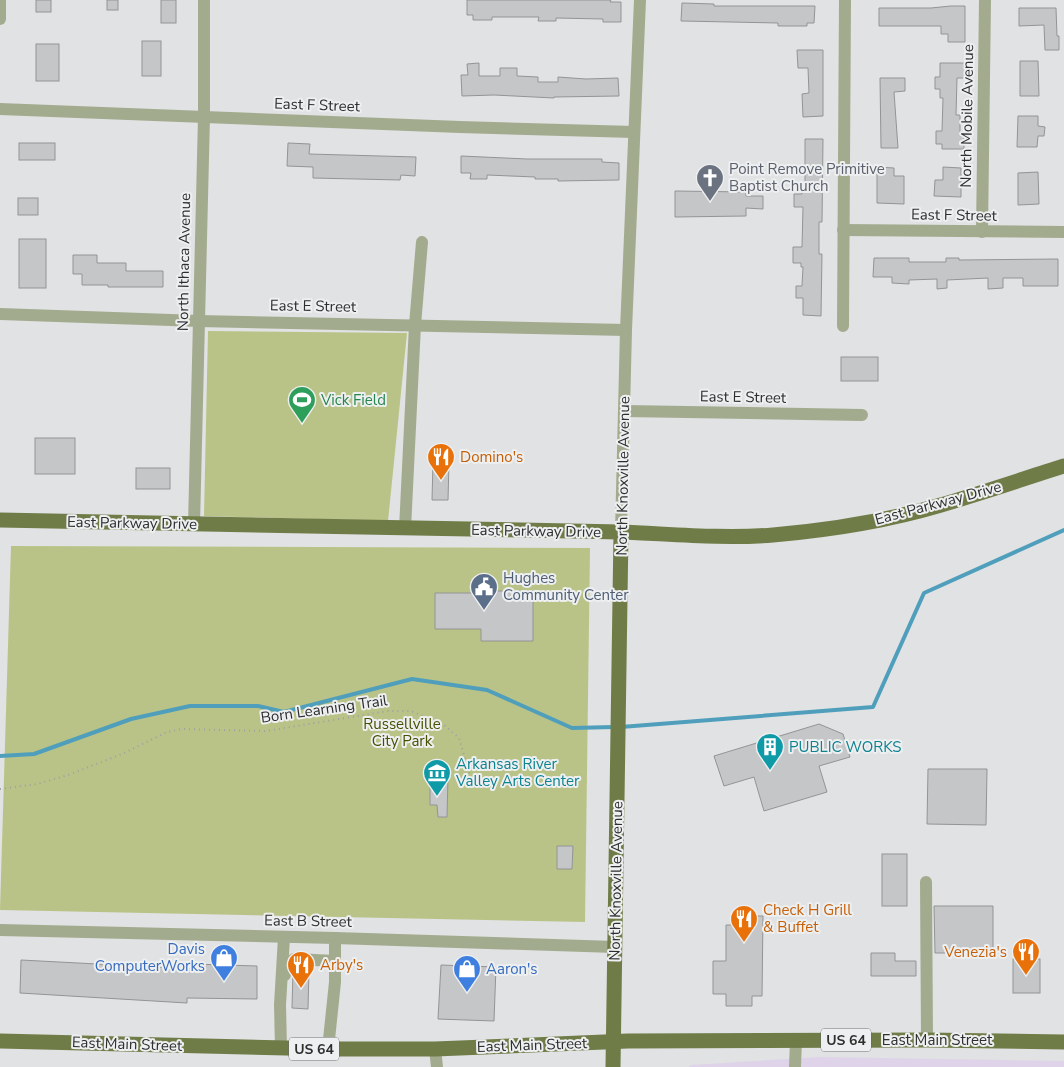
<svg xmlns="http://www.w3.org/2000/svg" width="1064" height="1067" font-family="'Nunito Sans',sans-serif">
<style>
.commercial{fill:#ded3e8}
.green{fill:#b9c387}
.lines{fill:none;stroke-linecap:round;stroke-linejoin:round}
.stream{stroke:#4f9fbc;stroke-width:4}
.building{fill:#c5c6c7;stroke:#939495}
.path{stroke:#9fa0a1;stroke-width:2;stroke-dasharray:1 4;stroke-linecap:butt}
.minor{stroke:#a3ab8f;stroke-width:12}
.major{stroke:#6f7c48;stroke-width:15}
.labels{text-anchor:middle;stroke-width:4;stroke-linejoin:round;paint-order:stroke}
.shield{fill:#eeeff0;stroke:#676868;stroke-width:1}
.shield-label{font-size:14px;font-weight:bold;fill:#2d2e2e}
.street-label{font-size:15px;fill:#2d2e2e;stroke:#eeeff0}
.worship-label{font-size:15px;fill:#5b616d;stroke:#eeeff0;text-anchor:start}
.leisure-label{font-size:15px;fill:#27864d;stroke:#eeeff0;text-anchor:start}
.food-label{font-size:15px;fill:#c56008;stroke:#eeeff0;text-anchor:start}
.service-label{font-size:15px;fill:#4e5e75;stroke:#eeeff0;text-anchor:start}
.park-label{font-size:15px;fill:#485000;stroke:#eeeff0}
.culture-label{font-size:15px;fill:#0d838f;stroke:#eeeff0;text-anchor:start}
.shop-label{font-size:15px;fill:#366cbe;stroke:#eeeff0;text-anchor:end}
</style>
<rect width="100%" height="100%" fill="#e1e2e3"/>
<polygon class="commercial" points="819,1057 1064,1061 1064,1067 689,1067 691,1065"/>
<g class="green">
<polygon points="208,331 407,333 388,521 204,516"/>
<polygon points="11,546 590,548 585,922 0,910"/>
</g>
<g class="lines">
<g class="stream">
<polyline points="621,727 873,707 924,593 1064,530"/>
<polyline points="0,756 34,754 131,719 190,706 258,706 284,712 412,679 487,690 572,728 614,727"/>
</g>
</g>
<g class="building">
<rect x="36" y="0" width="15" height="12"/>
<rect x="107" y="0" width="11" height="10"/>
<rect x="161" y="0" width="15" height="23"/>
<polygon points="467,0 611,0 610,2 621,2 621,22 603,22 603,19 556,18 556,21 538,21 539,17 492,17 492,20 473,20 473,15 467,15"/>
<polygon points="682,3 714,4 714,6 815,6 814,23 807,23 807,26 778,26 778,23 681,21"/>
<polygon points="951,6 965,6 965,42 948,42 948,34 941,34 941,26 879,26 879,8 931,8"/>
<polygon points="1019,8 1056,8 1057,36 1059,36 1059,50 1045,50 1044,25 1019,26"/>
<rect x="142" y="41" width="19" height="35"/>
<rect x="36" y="44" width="23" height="37"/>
<polygon points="797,50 823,50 823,116 803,117 802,94 809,93 808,68 798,68"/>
<polygon points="1020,61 1038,61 1039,96 1020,96"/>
<polygon points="479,63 479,76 500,76 500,68 517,68 517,76 538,77 538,82 558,82 558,77 586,79 618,78 619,96 554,97 554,98 494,95 462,96 461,75 468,75 467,64"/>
<polygon points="940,63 965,63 965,78 957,78 956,115 960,115 960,136 964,136 964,149 942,149 942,144 936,144 936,131 942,131 943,98 940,98 940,89 935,89 935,77 940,77"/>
<polygon points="880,78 905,78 905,91 894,92 898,148 881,148"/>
<polygon points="1018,116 1038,116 1038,126 1045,127 1044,136 1038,136 1037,147 1017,147"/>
<polygon points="805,139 823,139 822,222 819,222 819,254 822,254 821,316 803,315 803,298 796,298 796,286 802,286 803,267 801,267 801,263 793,263 793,247 802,247 803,207 794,207 794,194 802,194 802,185 805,185"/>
<rect x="19" y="143" width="36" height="17"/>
<polygon points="288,143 310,144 309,154 416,157 415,176 401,175 400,180 313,178 313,167 287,166"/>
<polygon points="461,156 527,159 602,159 602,162 619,163 619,180 558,181 558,179 535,179 535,177 487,175 487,179 470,179 471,173 461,173"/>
<polygon points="877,167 894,168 894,176 904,176 904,204 877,203"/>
<polygon points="943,167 961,168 961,197 934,196 935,180 943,180"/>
<polygon points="1038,172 1039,204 1018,205 1018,173"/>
<polygon points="675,191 746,192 746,196 763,196 763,209 746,208 746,216 675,217"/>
<rect x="18" y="198" width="20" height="17"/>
<rect x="19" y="239" width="27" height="49"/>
<polygon points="73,255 97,255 97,263 126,263 126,271 163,271 163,287 108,287 108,285 82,285 82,274 73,274"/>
<polygon points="874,258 909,258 909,262 946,262 946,258 959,258 959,260 1058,259 1058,286 1023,286 1023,278 1003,278 1003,288 988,289 988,278 947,280 947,288 937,289 937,279 909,280 909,284 892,283 892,277 873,277"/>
<rect x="841" y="357" width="37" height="24"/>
<rect x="35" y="438" width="40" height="36"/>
<polygon points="433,462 449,463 448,500 432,500"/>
<rect x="136" y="468" width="34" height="21"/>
<polygon points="481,591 533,591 533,641 481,641 481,629 435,629 435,593 481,593"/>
<polygon points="819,724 843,734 850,757 819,766 827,792 764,811 754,777 724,786 714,756"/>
<polygon points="928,769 987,769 986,825 927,824"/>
<polygon points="430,777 448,777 447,817 438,817 437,805 430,805"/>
<polygon points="557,846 573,846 572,869 557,869"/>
<rect x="882" y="854" width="25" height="52"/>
<polygon points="934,906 993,906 993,953 935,953"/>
<polygon points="744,912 753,912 753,916 763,916 762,996 752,996 752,1006 726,1006 726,994 713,994 713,961 726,961 726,925 740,925 740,920 744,920"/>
<polygon points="871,953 895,953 895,961 916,961 916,976 871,976"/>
<rect x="1013" y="959" width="27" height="34"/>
<polygon points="21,960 192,969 192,964 257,966 257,999 187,998 187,1003 20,993"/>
<polygon points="441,965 496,967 494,1021 438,1019"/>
<polygon points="296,969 309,969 308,1009 292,1008 293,971"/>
</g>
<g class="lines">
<polyline class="path" points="0,789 37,784 68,775 122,754 167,732 181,729 266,731 388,711 411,711 444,725 459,738 472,782"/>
<g class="minor">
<polyline points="0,19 0,0"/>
<polyline points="0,109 460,127 634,132"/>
<polyline points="843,230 1064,232"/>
<polyline points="982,232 985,0"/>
<polyline points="0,314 199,321 626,330"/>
<polyline points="843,326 845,0"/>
<polyline points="624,411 862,415"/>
<polyline points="194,525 204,117 204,0"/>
<polyline points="405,529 415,325 422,242"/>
<polyline points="621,532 626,330 640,0"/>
<polyline points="926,882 927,1040"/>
<polyline points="0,930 335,938 615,947"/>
<polyline points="285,975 285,968 294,959 335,961"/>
<polyline points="281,1048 280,1005 284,937"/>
<polyline points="328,1049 335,982 335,938"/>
<polyline points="435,1049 437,1067"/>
<polyline points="795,1067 796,1040"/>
</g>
<g class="major">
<path d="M0,520L621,532C672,534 723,539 773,535C830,530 887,521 941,505C982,493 1023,479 1064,466"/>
<polyline points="0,1041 328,1049 435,1049 628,1041 927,1040 1064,1042"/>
<polyline points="613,1067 621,532"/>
</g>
</g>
<defs>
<symbol id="church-pin" viewBox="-11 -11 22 30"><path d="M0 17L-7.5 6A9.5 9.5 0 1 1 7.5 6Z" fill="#6b7280" stroke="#eeeff0"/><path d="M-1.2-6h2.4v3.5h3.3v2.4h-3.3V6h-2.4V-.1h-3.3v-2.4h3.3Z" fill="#fff"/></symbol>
<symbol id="stadium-pin" viewBox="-11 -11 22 30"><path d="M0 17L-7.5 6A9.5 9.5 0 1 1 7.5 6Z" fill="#2e9e5b" stroke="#eeeff0"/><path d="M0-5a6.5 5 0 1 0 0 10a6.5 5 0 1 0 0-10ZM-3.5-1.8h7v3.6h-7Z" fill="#fff"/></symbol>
<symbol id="restaurant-pin" viewBox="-11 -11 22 30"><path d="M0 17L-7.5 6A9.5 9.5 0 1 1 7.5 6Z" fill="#e8710a" stroke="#eeeff0"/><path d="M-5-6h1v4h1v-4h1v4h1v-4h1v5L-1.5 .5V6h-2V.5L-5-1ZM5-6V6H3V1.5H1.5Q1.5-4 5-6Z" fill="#fff"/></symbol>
<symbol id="civic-pin" viewBox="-11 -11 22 30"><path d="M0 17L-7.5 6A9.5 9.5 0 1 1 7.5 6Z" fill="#5c6f8a" stroke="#eeeff0"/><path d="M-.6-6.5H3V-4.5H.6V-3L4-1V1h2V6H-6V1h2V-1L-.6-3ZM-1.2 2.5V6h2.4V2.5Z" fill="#fff"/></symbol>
<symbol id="building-pin" viewBox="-11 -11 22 30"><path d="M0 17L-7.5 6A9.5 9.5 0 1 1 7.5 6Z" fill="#0f9aa8" stroke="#eeeff0"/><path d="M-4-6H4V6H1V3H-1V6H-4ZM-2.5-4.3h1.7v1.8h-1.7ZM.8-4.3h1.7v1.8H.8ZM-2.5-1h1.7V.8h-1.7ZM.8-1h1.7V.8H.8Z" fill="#fff"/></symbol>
<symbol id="museum-pin" viewBox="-11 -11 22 30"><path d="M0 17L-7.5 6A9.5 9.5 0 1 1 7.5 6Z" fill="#0f9aa8" stroke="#eeeff0"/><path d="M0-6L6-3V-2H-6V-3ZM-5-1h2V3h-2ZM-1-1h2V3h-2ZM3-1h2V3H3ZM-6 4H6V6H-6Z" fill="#fff"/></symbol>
<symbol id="shop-pin" viewBox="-11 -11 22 30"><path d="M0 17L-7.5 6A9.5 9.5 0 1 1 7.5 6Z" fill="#3f7fe0" stroke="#eeeff0"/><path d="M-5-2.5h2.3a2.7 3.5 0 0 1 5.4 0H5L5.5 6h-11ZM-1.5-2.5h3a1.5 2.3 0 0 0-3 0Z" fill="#fff"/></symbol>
</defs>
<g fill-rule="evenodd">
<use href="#church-pin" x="694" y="162" width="32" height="43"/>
<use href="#stadium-pin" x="286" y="384" width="32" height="43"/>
<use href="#restaurant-pin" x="425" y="441" width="32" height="43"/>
<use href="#civic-pin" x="468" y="571" width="32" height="43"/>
<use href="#building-pin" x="754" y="731" width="32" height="43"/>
<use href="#museum-pin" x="421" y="757" width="32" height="43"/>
<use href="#restaurant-pin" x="728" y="903" width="32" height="43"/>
<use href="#restaurant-pin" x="1010" y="936" width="32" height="43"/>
<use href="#shop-pin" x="208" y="942" width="32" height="43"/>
<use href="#restaurant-pin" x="285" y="949" width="32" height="43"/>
<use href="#shop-pin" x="451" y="953" width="32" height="43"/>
</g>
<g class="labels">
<g class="shield">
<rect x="821" y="1028.5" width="50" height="23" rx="4"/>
<rect x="289" y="1037.5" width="50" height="23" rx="4"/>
</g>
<g class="shield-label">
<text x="846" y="1045">US 64</text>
<text x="314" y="1054">US 64</text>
</g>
<g class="street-label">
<text transform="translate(317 105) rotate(2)" y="5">East F Street</text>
<text transform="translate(967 116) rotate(-89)" y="5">North Mobile Avenue</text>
<text transform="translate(954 215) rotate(1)" y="5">East F Street</text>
<text transform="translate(184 262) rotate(-89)" y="5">North Ithaca Avenue</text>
<text transform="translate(313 306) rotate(1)" y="5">East E Street</text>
<text transform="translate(743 397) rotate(1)" y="5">East E Street</text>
<text transform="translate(623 476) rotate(-89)" y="5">North Knoxville Avenue</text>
<text transform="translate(938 503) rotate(-15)" y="5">East Parkway Drive</text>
<text transform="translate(132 523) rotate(1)" y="5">East Parkway Drive</text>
<text transform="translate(536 531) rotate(1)" y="5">East Parkway Drive</text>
<text transform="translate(324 709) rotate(-8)" y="5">Born Learning Trail</text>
<text transform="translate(616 881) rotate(-89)" y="5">North Knoxville Avenue</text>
<text transform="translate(308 921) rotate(1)" y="5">East B Street</text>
<text x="937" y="1045">East Main Street</text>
<text transform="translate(127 1044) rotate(2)" y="5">East Main Street</text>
<text transform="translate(532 1045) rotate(-2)" y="5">East Main Street</text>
</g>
<g class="worship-label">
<text x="729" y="174">Point Remove Primitive<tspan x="729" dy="17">Baptist Church</tspan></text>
</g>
<g class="leisure-label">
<text x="321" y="405">Vick Field</text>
</g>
<g class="food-label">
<text x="460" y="462">Domino's</text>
<text x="763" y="915">Check H Grill<tspan x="763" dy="17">&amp; Buffet</tspan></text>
<text x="1007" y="957" text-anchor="end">Venezia's</text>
<text x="320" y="970">Arby's</text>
</g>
<g class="service-label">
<text x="503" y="583">Hughes<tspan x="503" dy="17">Community Center</tspan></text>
</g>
<g class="park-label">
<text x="402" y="729">Russellville<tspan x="402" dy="17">City Park</tspan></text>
</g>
<g class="culture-label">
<text x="789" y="752">PUBLIC WORKS</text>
<text x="456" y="769">Arkansas River<tspan x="456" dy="17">Valley Arts Center</tspan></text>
</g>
<g class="shop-label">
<text x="205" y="954">Davis<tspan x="205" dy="17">ComputerWorks</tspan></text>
<text x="486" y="974" text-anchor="start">Aaron's</text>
</g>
</g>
</svg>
